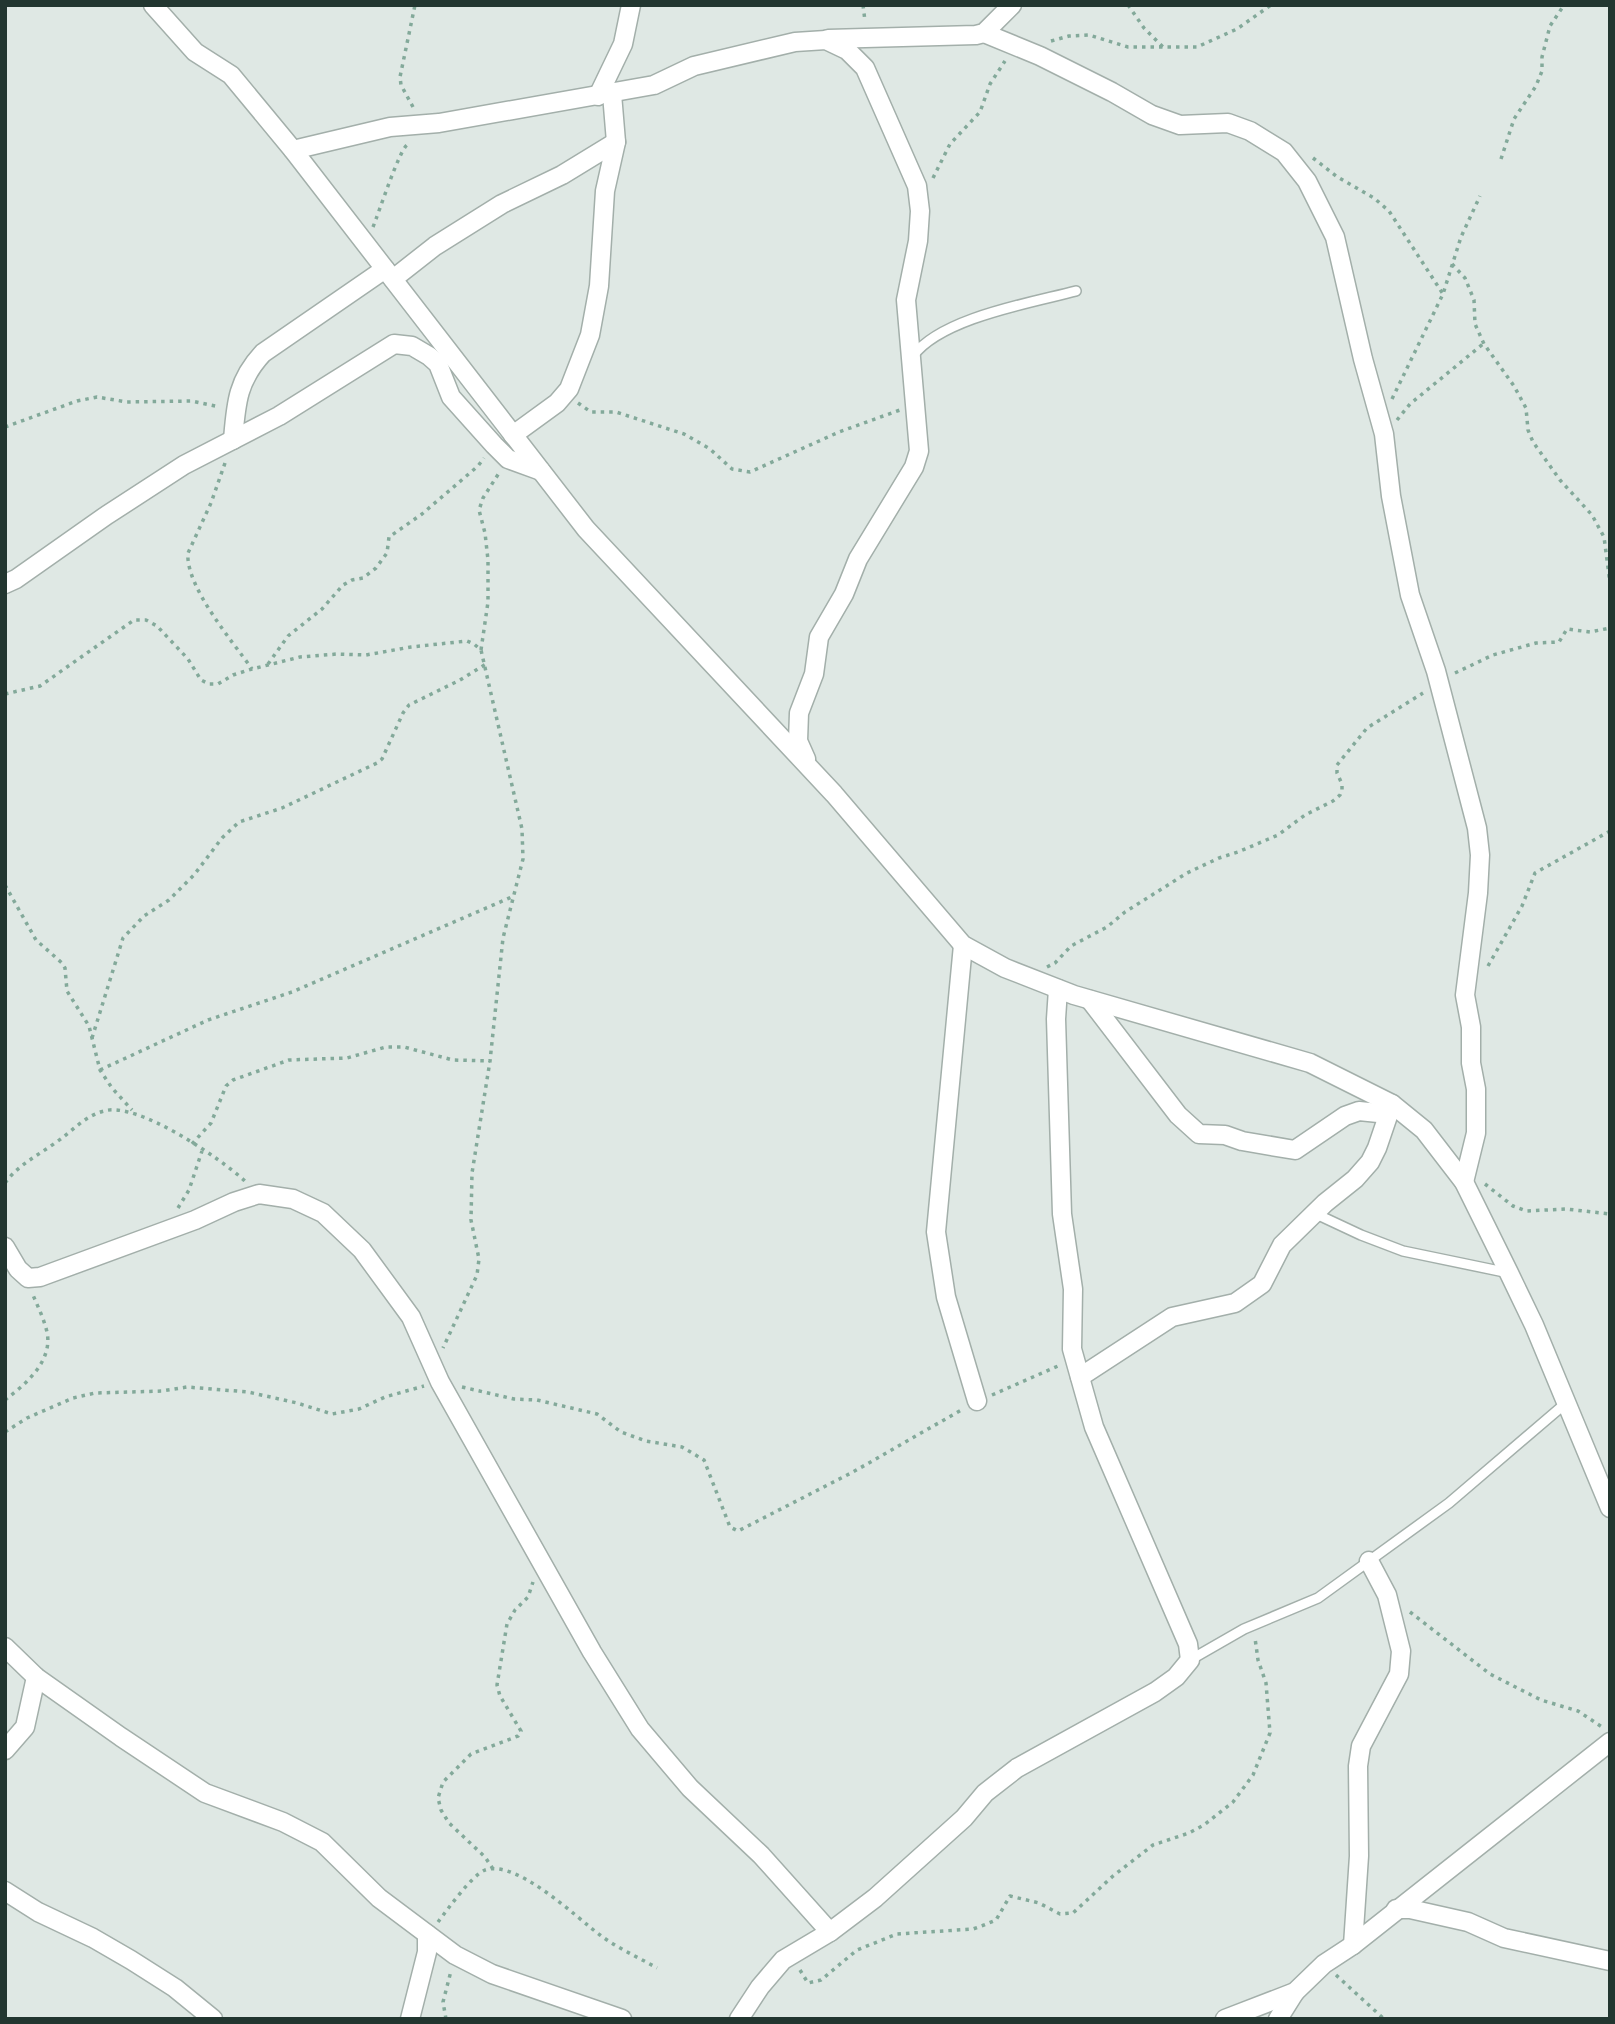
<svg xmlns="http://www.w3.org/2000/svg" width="1615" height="2024" font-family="Rubik,sans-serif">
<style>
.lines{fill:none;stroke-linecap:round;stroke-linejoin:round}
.service-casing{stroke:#a3afaa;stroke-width:12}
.minor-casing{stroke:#a3afaa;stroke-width:21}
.path{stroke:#83a99a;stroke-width:3.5;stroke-dasharray:3.5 5;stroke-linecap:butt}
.service{stroke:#fff;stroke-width:9}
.minor{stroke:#fff;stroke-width:18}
</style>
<rect width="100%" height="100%" fill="#dfe8e4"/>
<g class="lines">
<defs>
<g id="service">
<path d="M913,356C941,318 1030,303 1076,291"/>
<polyline points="1314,1213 1361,1235 1403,1251 1509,1273"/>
<polyline points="1190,1660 1244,1629 1318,1598 1449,1503 1566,1403"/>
</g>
<g id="minor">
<polyline points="153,5 195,52 231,75 293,150 586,529 834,794 963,945 1005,968 1074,995 1310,1063 1392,1104 1424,1130 1464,1182 1509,1273 1534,1325 1610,1508"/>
<polyline points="984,33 1040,56 1112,92 1152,115 1180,125 1228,123 1250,131 1284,152 1307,181 1335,237 1363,359 1384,434 1391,496 1410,595 1436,671 1477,828 1480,855 1478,893 1465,995 1471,1027 1471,1063 1476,1089 1476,1133 1464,1182"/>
<polyline points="828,39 976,35 984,33 1012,5"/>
<polyline points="598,96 623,44 631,5"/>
<polyline points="293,150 390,127 439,123 654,85 694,66 795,42 826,40 847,50 865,68 917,186 920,211 918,241 906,300 919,451 914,467 858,559 844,594 819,637 814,674 799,713 798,741 806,759"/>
<polyline points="393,279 435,246 502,204 562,175 616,142"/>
<polyline points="513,435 557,403 569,389 590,335 599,286 605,191 616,142 612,94"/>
<path d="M233,440C236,404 237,381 263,353L385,269"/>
<polyline points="5,584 16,579 107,515 184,465 279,416 394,344 412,346 429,356 438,364 451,397 494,445 508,459 541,471"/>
<polyline points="963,945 936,1232 946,1297 977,1401"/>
<polyline points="1090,1000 1178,1115 1199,1134 1225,1135 1242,1141 1295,1150 1345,1116 1359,1111 1388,1114"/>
<polyline points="5,1247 18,1269 28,1278 40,1277 195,1220 234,1202 259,1194 293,1199 323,1213 362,1250 411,1317 440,1382 592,1652 640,1729 690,1788 761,1855 830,1932"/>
<polyline points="1080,1377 1172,1317 1235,1303 1262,1284 1282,1245 1325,1203 1355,1179 1370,1162 1377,1148 1392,1104"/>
<polyline points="5,1647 36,1677 121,1737 205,1793 283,1822 322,1842 379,1898 455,1955 492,1974 622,2019"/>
<polyline points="5,1750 25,1727 36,1677"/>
<polyline points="5,1891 38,1912 93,1938 131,1960 175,1988 213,2019"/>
<polyline points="1396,1909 1410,1909 1468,1922 1504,1938 1610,1961"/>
<polyline points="1353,1945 1359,1856 1358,1766 1361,1746 1399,1674 1401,1651 1387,1595 1369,1561"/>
<polyline points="410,2019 427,1952 427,1934"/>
<polyline points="739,2019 760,1987 783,1960 830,1932 875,1898 964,1818 985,1793 1017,1768 1155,1692 1176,1677 1190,1660 1188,1644 1094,1427 1072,1349 1073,1289 1062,1214 1056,1019 1058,989"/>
<polyline points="1225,2019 1295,1992 1324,1964 1353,1945 1610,1742"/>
<polyline points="1278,2019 1295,1992"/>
</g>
</defs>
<use href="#service" class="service-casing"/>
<use href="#minor" class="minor-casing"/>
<g class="path">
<polyline points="863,5 865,21"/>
<polyline points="1128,5 1144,28 1164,48"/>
<polyline points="1051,41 1069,36 1089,35 1128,47 1197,47 1237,29 1271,5"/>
<polyline points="413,107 401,85 400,77 415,5"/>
<polyline points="1313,158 1336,176 1374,198 1389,211 1443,294"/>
<polyline points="1501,159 1514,119 1536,86 1542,71 1542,57 1550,26 1564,5"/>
<polyline points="933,178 950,144 980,112 990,84 1005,61"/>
<path d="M373,227C379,212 399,151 407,145"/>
<polyline points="1452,264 1465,278 1474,300 1475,324 1484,344 1514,386 1526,408 1528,430 1533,442 1560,480 1592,515 1604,537 1610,583"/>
<polyline points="1392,399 1443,294 1461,237 1480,196"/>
<polyline points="578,403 591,412 616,412 684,434 710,449 732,469 750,472 839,432 900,410"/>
<polyline points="1397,420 1410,404 1483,344"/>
<polyline points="5,427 77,401 97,397 127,402 191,401 220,407"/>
<path d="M225,463L211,503L188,553C185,586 233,642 252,669"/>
<polyline points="481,650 488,602 488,560 485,533 479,510 483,498 499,473"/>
<polyline points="268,664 288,636 322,609 343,585 352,580 363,578 376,568 387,553 389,537 422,514 478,466 484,458"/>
<polyline points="1455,673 1493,655 1536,643 1559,642 1567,629 1590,632 1610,628"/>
<polyline points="5,694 40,686 134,620 146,620 157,626 188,659 201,680 209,684 218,684 233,675 252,669 300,657 337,654 366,655 411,647 467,641 474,644 481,650 522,829 523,859 503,938 490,1061 472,1173 471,1220 479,1259 477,1275 443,1348"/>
<polyline points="5,885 36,940 62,963 65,968 67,991 89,1026 100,1070 112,1088 132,1110"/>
<polyline points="1488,966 1522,906 1535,873 1610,831"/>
<polyline points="1047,967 1055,963 1071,946 1107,927 1125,912 1187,873 1219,858 1238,852 1278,835 1305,815 1333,801 1340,795 1342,790 1342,784 1337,773 1337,765 1367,728 1423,693"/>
<polyline points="92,1038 123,938 144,916 169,900 194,875 222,838 239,822 282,808 377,763 382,759 403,713 409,705 460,680 486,664"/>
<polyline points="100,1070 208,1020 292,992 514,896"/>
<polyline points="192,1144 211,1123 226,1086 233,1080 289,1060 347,1058 386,1047 404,1047 453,1060 490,1061"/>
<path d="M5,1183C18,1165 37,1156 55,1143C72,1132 84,1116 104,1111C137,1101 220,1158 245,1181"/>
<polyline points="1485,1184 1513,1206 1526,1211 1566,1209 1610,1214"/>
<polyline points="178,1208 189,1190 202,1151"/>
<polyline points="462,1387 514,1399 537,1400 597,1414 621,1432 646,1441 682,1447 704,1460 730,1527 738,1531 853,1472 963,1409"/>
<polyline points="992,1395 1058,1366"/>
<path d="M5,1400C26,1384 53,1361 47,1332C44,1319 38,1307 33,1295"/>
<polyline points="5,1432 27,1418 73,1398 95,1393 162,1391 187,1387 248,1392 297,1403 332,1414 359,1409 385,1397 424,1386"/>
<polyline points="1410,1612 1490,1674 1541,1700 1578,1711 1602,1727"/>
<polyline points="493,1869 485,1857 449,1823 441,1810 438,1798 443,1782 471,1754 518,1736 521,1731 500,1696 497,1685 507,1624 515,1610 528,1597 533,1582"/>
<path d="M438,1922C448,1909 471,1876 485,1870C517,1859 577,1918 600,1935C617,1948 638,1957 657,1968"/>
<polyline points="800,1970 808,1983 821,1980 857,1950 897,1934 973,1929 984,1925 996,1920 1010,1896 1039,1903 1060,1914 1073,1913 1113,1876 1153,1845 1189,1833 1204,1825 1233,1802 1253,1775 1270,1733 1266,1683 1258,1660 1255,1638"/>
<polyline points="1336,1975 1384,2019"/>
<polyline points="446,2019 443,2002 451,1971"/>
</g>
<use href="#service" class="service"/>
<use href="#minor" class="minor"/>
</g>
<rect width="1615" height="2024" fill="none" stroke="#223630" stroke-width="14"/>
</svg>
